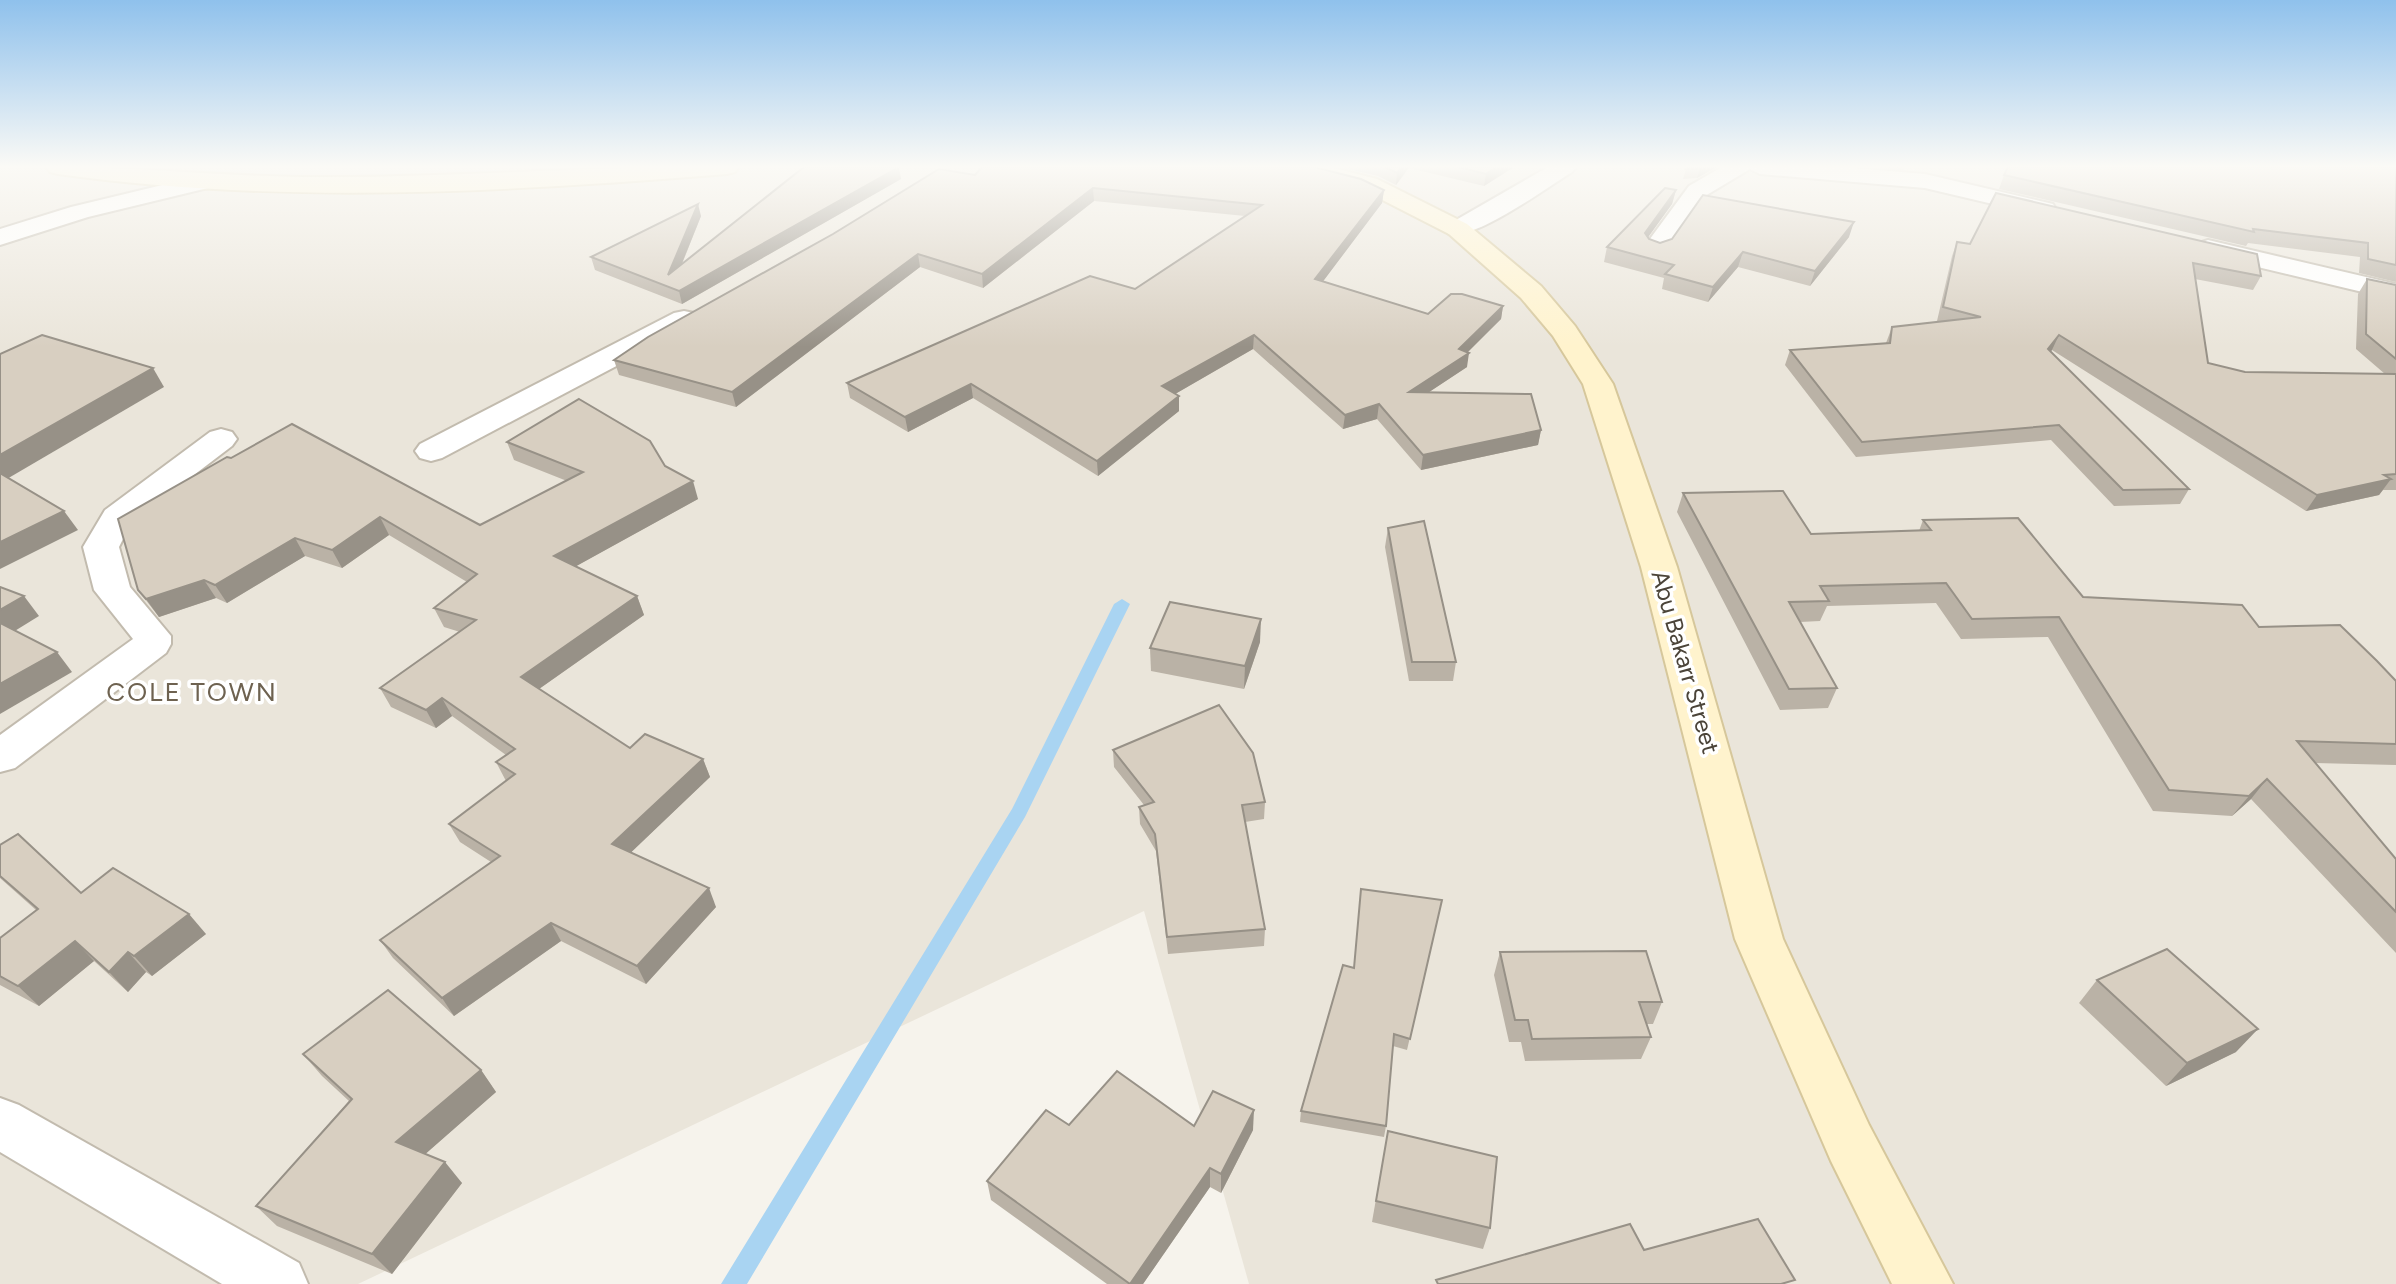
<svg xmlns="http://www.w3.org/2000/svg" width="2396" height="1284" font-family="Figtree,sans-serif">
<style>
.residential{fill:#eae5da}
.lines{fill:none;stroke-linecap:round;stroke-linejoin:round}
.stream{fill:#a9d4f2;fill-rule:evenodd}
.street-casing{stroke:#c2bbae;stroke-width:4}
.secondary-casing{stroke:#d6c79b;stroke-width:4}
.street{fill:#fff;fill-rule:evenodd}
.secondary{fill:#fff3cd;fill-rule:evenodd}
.wall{fill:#bab2a6}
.shaded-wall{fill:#979187}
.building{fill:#d8cfc1;stroke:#979187;stroke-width:2}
.labels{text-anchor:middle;stroke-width:7;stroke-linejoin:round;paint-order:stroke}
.street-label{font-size:24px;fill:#4b4439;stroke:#fff}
.neighbourhood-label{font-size:26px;letter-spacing:2px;fill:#6e6250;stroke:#fff}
</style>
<rect width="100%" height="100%" fill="#f6f3ec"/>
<polygon class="residential" points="0,167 2396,167 2396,1284 1249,1284 1144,911 358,1284 0,1284"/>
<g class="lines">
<polygon class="stream" points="1122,599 1130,604 1025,817 747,1284 721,1284 1012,809 1114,604"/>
<defs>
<g id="street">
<path d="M1548,167H1576L1572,172C1548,187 1474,241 1449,234L1445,229L1449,224Z"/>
<polygon points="1722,167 1842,167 1925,174 2053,204 2056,209 2053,214 2044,216 1925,188 1760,174 1750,169 1705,196 1666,252 1657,255 1648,252 1644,247 1689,186"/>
<polygon points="204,175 212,177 216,182 212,187 88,217 0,245 0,229 71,207"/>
<polygon points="2208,240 2396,284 2396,300 2199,253 2195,248 2199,243"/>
<polygon points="684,311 694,313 698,319 694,325 442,458 431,461 420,458 415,451 420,444 674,313"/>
<polygon points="221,429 232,432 237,439 232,446 131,523 119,547 130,587 171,636 171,644 166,653 15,768 0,772 0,735 133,639 94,590 83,547 105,510 210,432"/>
<polygon points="0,1098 19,1105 299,1263 308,1284 222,1284 0,1152"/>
</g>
<g id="secondary">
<path d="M46,167C140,166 234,178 328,177C465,177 602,165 739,167L735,172L727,174C506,192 279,205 58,174L50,172Z"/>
<polygon points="1291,167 1330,167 1377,179 1467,224 1541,286 1575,326 1613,384 1677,567 1783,939 1869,1125 1953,1284 1892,1284 1831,1161 1735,939 1641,567 1583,384 1553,336 1521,298 1449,234 1361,189 1295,172"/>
</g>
</defs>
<use href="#street" class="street-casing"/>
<use href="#secondary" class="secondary-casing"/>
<use href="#street" class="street"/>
<use href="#secondary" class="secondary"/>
</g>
<g class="wall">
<polygon points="1340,167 1514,167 1484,186 1409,168 1396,185 1378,176"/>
<polygon points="1717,167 1697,178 1683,179 1686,169"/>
<polygon points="1872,167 1905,167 1903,170"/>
<polygon points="2396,167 2396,282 2359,273 2360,257 2248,243 2246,246 1999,189 2004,175"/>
<polygon points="975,175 1384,190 1382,203 1323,281 1428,314 1503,306 1501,319 1467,352 1467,367 1429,392 1541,430 1538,445 1421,470 1377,419 1343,429 1253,349 1175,394 1179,411 1098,476 973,398 908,432 850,398 847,383 1135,289 1245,216 1094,201 983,288 920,267 736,407 619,375 614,360"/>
<polygon points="901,179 682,304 595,270 591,257 701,216 682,264"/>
<polygon points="1676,190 1672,204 1648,237 1649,239 1660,243 1849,237 1810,286 1738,267 1708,302 1662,289 1664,278 1604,262 1607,247"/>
<polygon points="1996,193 2261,276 2253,290 2195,279 2208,363 2245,372 2385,374 2356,349 2358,294 2367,279 2396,285 2396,490 2383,490 2379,495 2306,511 2052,350 2050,352 2189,489 2180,504 2114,506 2051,440 1856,457 1785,365 1790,350 1886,343 1892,327 1939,322 1937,321 1952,256 1957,242 1970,244"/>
<polygon points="507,442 665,466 698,499 576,566 637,596 644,615 539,689 630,748 703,759 710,777 631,852 716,907 646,984 561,941 454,1016 393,958 380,940 491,862 460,842 449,824 506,781 496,762 506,755 452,716 436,728 391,707 380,688 460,632 444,627 434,608 467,582 389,535 342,568 305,556 227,603 216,598 159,617 138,590 227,457 480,525 567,481 514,460"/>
<polygon points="1683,493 1811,534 1919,531 1923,520 2083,597 2259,627 2396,681 2396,765 2315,763 2396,859 2396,953 2251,799 2232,816 2153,811 2048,637 1961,639 1936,603 1827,606 1820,621 1800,622 1837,688 1828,708 1780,710 1677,512"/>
<polygon points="1388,528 1456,662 1453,681 1409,681 1385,547"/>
<polygon points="1260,642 1244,689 1151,671 1150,648"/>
<polygon points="1113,750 1265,802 1264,819 1245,822 1265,929 1264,946 1168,954 1156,851 1140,824 1139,807 1144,805 1114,767"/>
<polygon points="0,845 81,893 206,934 152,976 146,972 128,992 94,961 39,1006 0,985 0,938 36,910 0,878"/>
<polygon points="1442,900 1407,1050 1393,1046 1386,1126 1384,1137 1300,1122 1301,1111 1354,968"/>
<polygon points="1500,952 1662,1002 1653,1024 1647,1024 1651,1037 1641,1059 1525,1061 1521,1042 1509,1042 1494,975"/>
<polygon points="2097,980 2236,1052 2166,1086 2079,1003"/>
<polygon points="303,1054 481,1070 496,1092 425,1154 462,1183 392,1274 277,1226 256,1206 349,1101 322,1076"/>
<polygon points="1069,1125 1194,1126 1253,1130 1221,1193 1210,1187 1143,1284 1107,1284 991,1200 987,1181"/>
<polygon points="1384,1153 1490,1228 1483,1249 1372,1222"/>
</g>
<g class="shaded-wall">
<polygon points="899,167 901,179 682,304 679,291"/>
<polygon points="1402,167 1409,167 1396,185 1397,173"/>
<polygon points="1496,167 1514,167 1484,186 1486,174"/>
<polygon points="1703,167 1717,167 1697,178 1700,169"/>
<polygon points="1093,188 1094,201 983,288 982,274"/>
<polygon points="1384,190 1382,203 1315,292 1315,279"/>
<polygon points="1676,190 1672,204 1641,247 1645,233"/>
<polygon points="698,204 701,216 672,288 668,275"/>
<polygon points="1854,222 1849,237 1810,286 1815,271"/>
<polygon points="1743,252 1738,267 1708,302 1713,287"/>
<polygon points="918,254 920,267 736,407 732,392"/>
<polygon points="1503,306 1501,319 1462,358 1469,353 1467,367 1408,406 1409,392 1459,349"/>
<polygon points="1254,335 1253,349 1163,401 1162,386"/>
<polygon points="2059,335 2052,350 2040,364 2048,349"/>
<polygon points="153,368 164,387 0,483 0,455"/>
<polygon points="971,384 973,398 908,432 905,417"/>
<polygon points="1179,396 1179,411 1098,476 1097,461"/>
<polygon points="1379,404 1377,419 1343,429 1345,415"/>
<polygon points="1541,430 1538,445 1421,470 1423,455"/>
<polygon points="2391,479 2379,495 2306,511 2317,495"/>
<polygon points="693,481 698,499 562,574 554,556"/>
<polygon points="64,511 78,530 0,569 0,542"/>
<polygon points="380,517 389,535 342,568 332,550"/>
<polygon points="295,538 305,556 227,603 215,585"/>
<polygon points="204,580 216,598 159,617 146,599"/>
<polygon points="24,596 39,616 5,637 0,631 0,610"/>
<polygon points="637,596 644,615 529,696 521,677"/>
<polygon points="1261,619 1260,642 1244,689 1245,666"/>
<polygon points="57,652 72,672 0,714 0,684"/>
<polygon points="442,698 452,716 436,728 426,710"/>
<polygon points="703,759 710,777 621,862 612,844"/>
<polygon points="2267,779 2251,799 2232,816 2249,796"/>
<polygon points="709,888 716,907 646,984 637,966"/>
<polygon points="189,914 206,934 152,976 134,956"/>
<polygon points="551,923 561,941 454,1016 442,998"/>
<polygon points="75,941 94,961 39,1006 18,986"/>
<polygon points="128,952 146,972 128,992 109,972"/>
<polygon points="2258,1029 2236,1052 2166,1086 2187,1063"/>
<polygon points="481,1070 496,1092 414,1164 396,1142"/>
<polygon points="1254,1110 1253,1130 1221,1193 1221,1174"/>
<polygon points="445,1162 462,1183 392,1274 372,1254"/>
<polygon points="1210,1168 1210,1187 1143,1284 1130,1284"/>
</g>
<g class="building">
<polygon points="804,167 899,167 679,291 591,257 698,204 668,275"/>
<polygon points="982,167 1314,167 1361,179 1384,190 1315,279 1428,314 1451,294 1462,294 1503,306 1459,349 1469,353 1409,392 1531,394 1541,430 1423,455 1379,404 1345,415 1254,335 1162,386 1179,396 1097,461 971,384 905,417 847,383 1090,276 1135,289 1262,205 1093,188 982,274 918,254 732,392 614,360 648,337 833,234 939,169 975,175"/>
<polygon points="1385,167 1402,167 1397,173"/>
<polygon points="1458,167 1496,167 1486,174"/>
<polygon points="1688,167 1703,167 1700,169 1686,169"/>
<polygon points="2008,167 2396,167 2396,265 2368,259 2368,243 2253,229 2254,232 2004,175"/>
<polygon points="1665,188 1676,190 1645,233 1649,239 1660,243 1672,239 1703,195 1854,222 1815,271 1743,252 1713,287 1665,274 1674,265 1607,247"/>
<polygon points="1996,193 2257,254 2261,276 2193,263 2208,363 2245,372 2396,374 2396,474 2384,475 2391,479 2317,495 2059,335 2048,349 2189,489 2123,490 2059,425 1862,442 1790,350 1890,343 1892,327 1981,317 1943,307 1957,242 1970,244"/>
<polygon points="2367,279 2396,285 2396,359 2366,334"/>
<polygon points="42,335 153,368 0,455 0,354"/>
<polygon points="579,399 650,441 665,466 693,481 554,556 637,596 521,677 630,748 645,734 703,759 612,844 709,888 637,966 551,923 442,998 380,940 500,856 449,824 515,774 496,762 515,749 442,698 426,710 380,688 476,620 434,608 477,574 380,517 332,550 295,538 215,585 204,580 146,599 138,590 118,519 227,457 231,458 292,424 480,525 583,472 507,442"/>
<polygon points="0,473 64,511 0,542"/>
<polygon points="1783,491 1811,534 1931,530 1923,520 2018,518 2083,597 2242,605 2259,627 2340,625 2377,661 2396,681 2396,744 2297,741 2396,859 2396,912 2267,779 2249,796 2169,790 2059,617 1972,619 1946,583 1820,586 1829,601 1789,602 1837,688 1789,689 1683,493"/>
<polygon points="1424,521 1456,662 1412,662 1388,528"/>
<polygon points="0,587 24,596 0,610"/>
<polygon points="1170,602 1261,619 1245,666 1150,648"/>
<polygon points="0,623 57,652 0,684"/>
<polygon points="1219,705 1253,753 1265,802 1242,805 1265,929 1167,937 1155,834 1139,807 1154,802 1113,750"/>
<polygon points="18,834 81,893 113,868 189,914 134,956 128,952 109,972 75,941 18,986 0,976 0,938 38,909 0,876 0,845"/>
<polygon points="1361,889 1442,900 1410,1039 1394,1034 1386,1126 1301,1111 1343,965 1354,968"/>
<polygon points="2167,949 2258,1029 2187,1063 2097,980"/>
<polygon points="1646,951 1662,1002 1639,1002 1651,1037 1532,1039 1528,1020 1515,1020 1500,952"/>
<polygon points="388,990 481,1070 396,1142 445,1162 372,1254 256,1206 352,1099 303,1054"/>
<polygon points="1117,1071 1194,1126 1213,1091 1254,1110 1221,1174 1210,1168 1130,1284 987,1181 1046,1110 1069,1125"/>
<polygon points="1388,1131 1497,1157 1490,1228 1376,1201"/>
<polygon points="1758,1219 1795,1280 1781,1284 1438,1284 1436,1280 1630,1224 1644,1250"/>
</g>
<linearGradient id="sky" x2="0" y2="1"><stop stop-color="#8fc1ec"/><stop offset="0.48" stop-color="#fbfaf6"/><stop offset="1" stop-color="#fbfaf6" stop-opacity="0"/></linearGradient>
<rect width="2396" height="347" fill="url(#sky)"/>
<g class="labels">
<g class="street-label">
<text transform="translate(1685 662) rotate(74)" y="8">Abu Bakarr Street</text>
</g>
<g class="neighbourhood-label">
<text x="192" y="701">COLE TOWN</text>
</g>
</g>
</svg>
